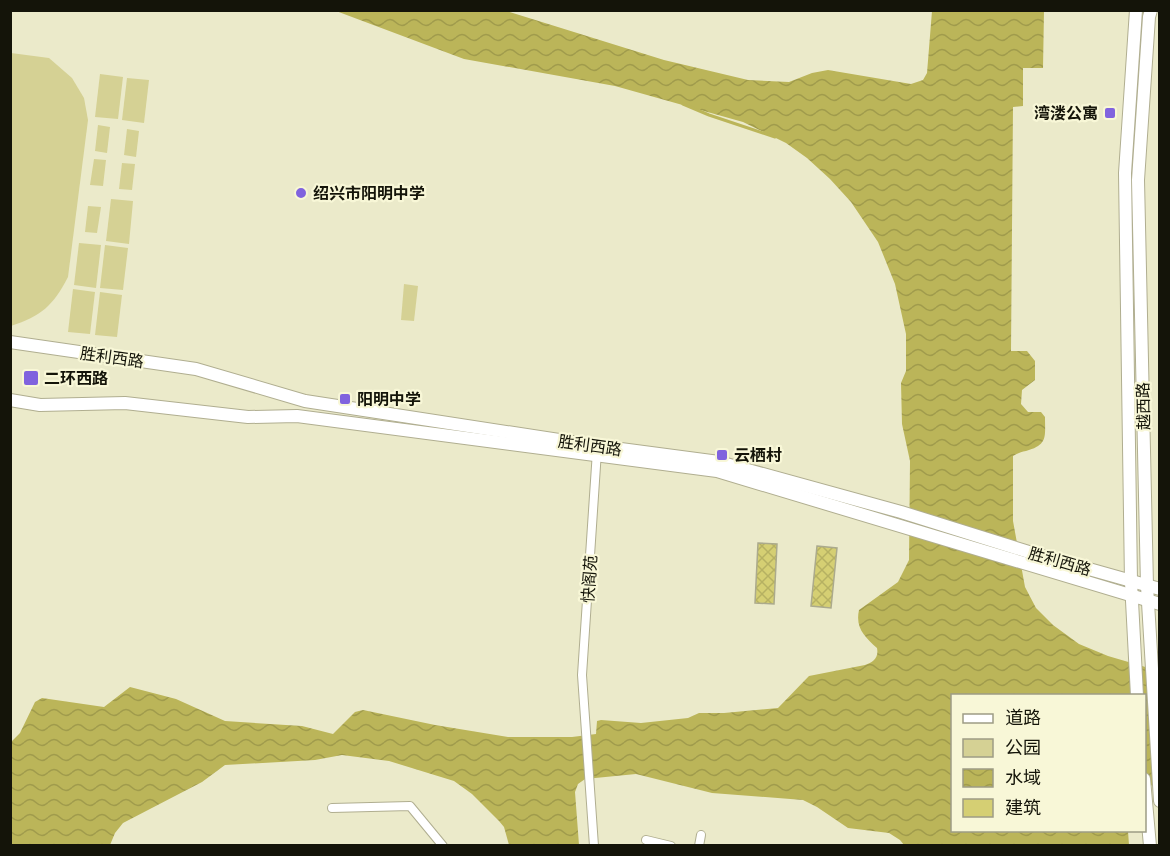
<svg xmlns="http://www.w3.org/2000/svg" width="1170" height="856" font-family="Lato,'Noto Sans SC',sans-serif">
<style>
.green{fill:#d5d194}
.water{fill:url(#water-waves)}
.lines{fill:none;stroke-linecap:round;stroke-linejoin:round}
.stream{stroke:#bbb559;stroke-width:3}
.building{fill:url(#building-cross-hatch);stroke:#abaa8c;stroke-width:1.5}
.minor-casing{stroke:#b0ae90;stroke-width:10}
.secondary-casing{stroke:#b0ae90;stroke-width:14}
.minor{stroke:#fff;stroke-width:8}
.secondary{stroke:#fff;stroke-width:12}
.poi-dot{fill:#8063de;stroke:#f8f7d7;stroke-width:2}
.labels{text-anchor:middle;stroke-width:4.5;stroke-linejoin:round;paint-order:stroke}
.poi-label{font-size:16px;font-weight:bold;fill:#141409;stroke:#f8f7d7;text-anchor:start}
.street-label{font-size:16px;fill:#141409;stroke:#f8f7d7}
</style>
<defs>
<pattern id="water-waves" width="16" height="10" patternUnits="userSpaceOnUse" patternTransform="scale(1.5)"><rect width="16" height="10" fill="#bbb559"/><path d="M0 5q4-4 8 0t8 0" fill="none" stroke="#a09b4c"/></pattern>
<pattern id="building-cross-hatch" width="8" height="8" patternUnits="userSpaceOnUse" patternTransform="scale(1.5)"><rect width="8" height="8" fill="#d5cf73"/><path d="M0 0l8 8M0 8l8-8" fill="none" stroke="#b6b162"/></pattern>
</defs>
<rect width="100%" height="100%" fill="#ebeaca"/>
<g class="green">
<path d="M11,53L49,58L72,78L84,98L88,120L68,277C53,306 41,316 11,326Z"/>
<polygon points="100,74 123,77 118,119 95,117"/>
<polygon points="127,78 149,80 144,123 122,120"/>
<polygon points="98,125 110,127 107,153 95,151"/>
<polygon points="127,129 139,131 136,157 124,155"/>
<polygon points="94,159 106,160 103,186 90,185"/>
<polygon points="122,163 135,164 132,190 119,189"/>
<polygon points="111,199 133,201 129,244 106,241"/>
<polygon points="88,206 101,207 97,233 85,232"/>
<polygon points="79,243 101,245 96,288 74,285"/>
<polygon points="105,245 128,248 123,290 100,288"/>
<polygon points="404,284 418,286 414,321 401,320"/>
<polygon points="73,289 95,292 90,334 68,332"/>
<polygon points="100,292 122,295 117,337 95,335"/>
</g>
<path class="water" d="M336,11H506L664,60L748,80L789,82L812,73L828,70L911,84L923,80L927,73L932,11H1044L1043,68H1023V106L1013,107L1011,351H1027L1035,361V380L1022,390L1021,404L1028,412H1041L1045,417C1045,437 1048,445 1026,451C1021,452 1018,453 1013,456V521L1025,587L1036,608L1053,625L1079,644L1108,656L1159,671V787L1145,784L1144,696H952V830L1128,831L1129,845H904L900,840L889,833L848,828L817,807L803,800L712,793L636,774L585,779L578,784L575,792L579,845H509L504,827L499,821L472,794L454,781L389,761L342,755L315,760L225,765L202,782L123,823L115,833L110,845H11L10,743L20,733L35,702L42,698L104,707L130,687L176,699L225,721L302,726L333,734L355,712L363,710L435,725L508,737H572L596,734L597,721L601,720L641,723L688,718L699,713H724L778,708L809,676L865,665C873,662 879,658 877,648C865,637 855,628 859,610L898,582L909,560L910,461L902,424L901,383L906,371V334L895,284L878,242L851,202L830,179L807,158L786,143L743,122L615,86L464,59Z"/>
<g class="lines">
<polyline class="stream" points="683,104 709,115 775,137"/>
</g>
<g class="building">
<polygon points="758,543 777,544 774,604 755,603"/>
<polygon points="817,546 837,548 831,608 811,606"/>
</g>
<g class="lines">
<defs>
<g id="minor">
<polyline points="332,808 410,806 443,846"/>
<polyline points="646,840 671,846"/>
<polyline points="594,846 582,675 597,451"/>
<polyline points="699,846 701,835"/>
</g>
<g id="secondary">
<polyline points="1136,10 1125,173 1131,582 1137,696"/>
<polyline points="1151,10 1149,17 1138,180 1147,586 1160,801"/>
<polyline points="10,342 196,369 305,401 598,446 719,462 901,512 1032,553 1160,589"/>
<polyline points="10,400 40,405 125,403 248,417 297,416 717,471 1160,604"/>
<polyline points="1144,779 1150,846"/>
</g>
</defs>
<use href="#minor" class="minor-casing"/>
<use href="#secondary" class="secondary-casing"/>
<use href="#minor" class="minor"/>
<use href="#secondary" class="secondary"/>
</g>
<g class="poi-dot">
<rect x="1104" y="107" width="12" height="12" rx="3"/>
<circle cx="301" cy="193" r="6"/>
<rect x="23" y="370" width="16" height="16" rx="3"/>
<rect x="339" y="393" width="12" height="12" rx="3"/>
<rect x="716" y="449" width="12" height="12" rx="3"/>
</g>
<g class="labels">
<g class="poi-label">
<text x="1098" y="119" text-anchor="end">湾溇公寓</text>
<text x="313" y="199">绍兴市阳明中学</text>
<text x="44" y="384">二环西路</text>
<text x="357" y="405">阳明中学</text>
<text x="734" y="461">云栖村</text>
</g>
<g class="street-label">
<text transform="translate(112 357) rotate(8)" y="6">胜利西路</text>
<text transform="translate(1143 406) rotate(-91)" y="6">越西路</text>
<text transform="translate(590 445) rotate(8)" y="6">胜利西路</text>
<text transform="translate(1060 561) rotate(16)" y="6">胜利西路</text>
<text transform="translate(589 579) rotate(-86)" y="6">快阁苑</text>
</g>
</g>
<rect width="1170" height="856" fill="none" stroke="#141409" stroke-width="24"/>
<rect x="951" y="694" width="195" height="138" fill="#f8f7d7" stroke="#9d9c85" stroke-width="1.5"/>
<rect x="963" y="714" width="30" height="9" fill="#ffffff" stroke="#9d9c85" stroke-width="1.5"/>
<text x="1005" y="724" font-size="18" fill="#141409">道路</text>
<rect x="963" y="739" width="30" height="18" fill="#d5d194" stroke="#9d9c85" stroke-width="1.5"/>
<text x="1005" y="754" font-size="18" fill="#141409">公园</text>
<rect x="963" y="769" width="30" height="18" fill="url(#water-waves)" stroke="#9d9c85" stroke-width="1.5"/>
<text x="1005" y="784" font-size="18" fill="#141409">水域</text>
<rect x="963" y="799" width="30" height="18" fill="#d5cf73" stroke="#9d9c85" stroke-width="1.5"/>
<text x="1005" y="814" font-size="18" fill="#141409">建筑</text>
</svg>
